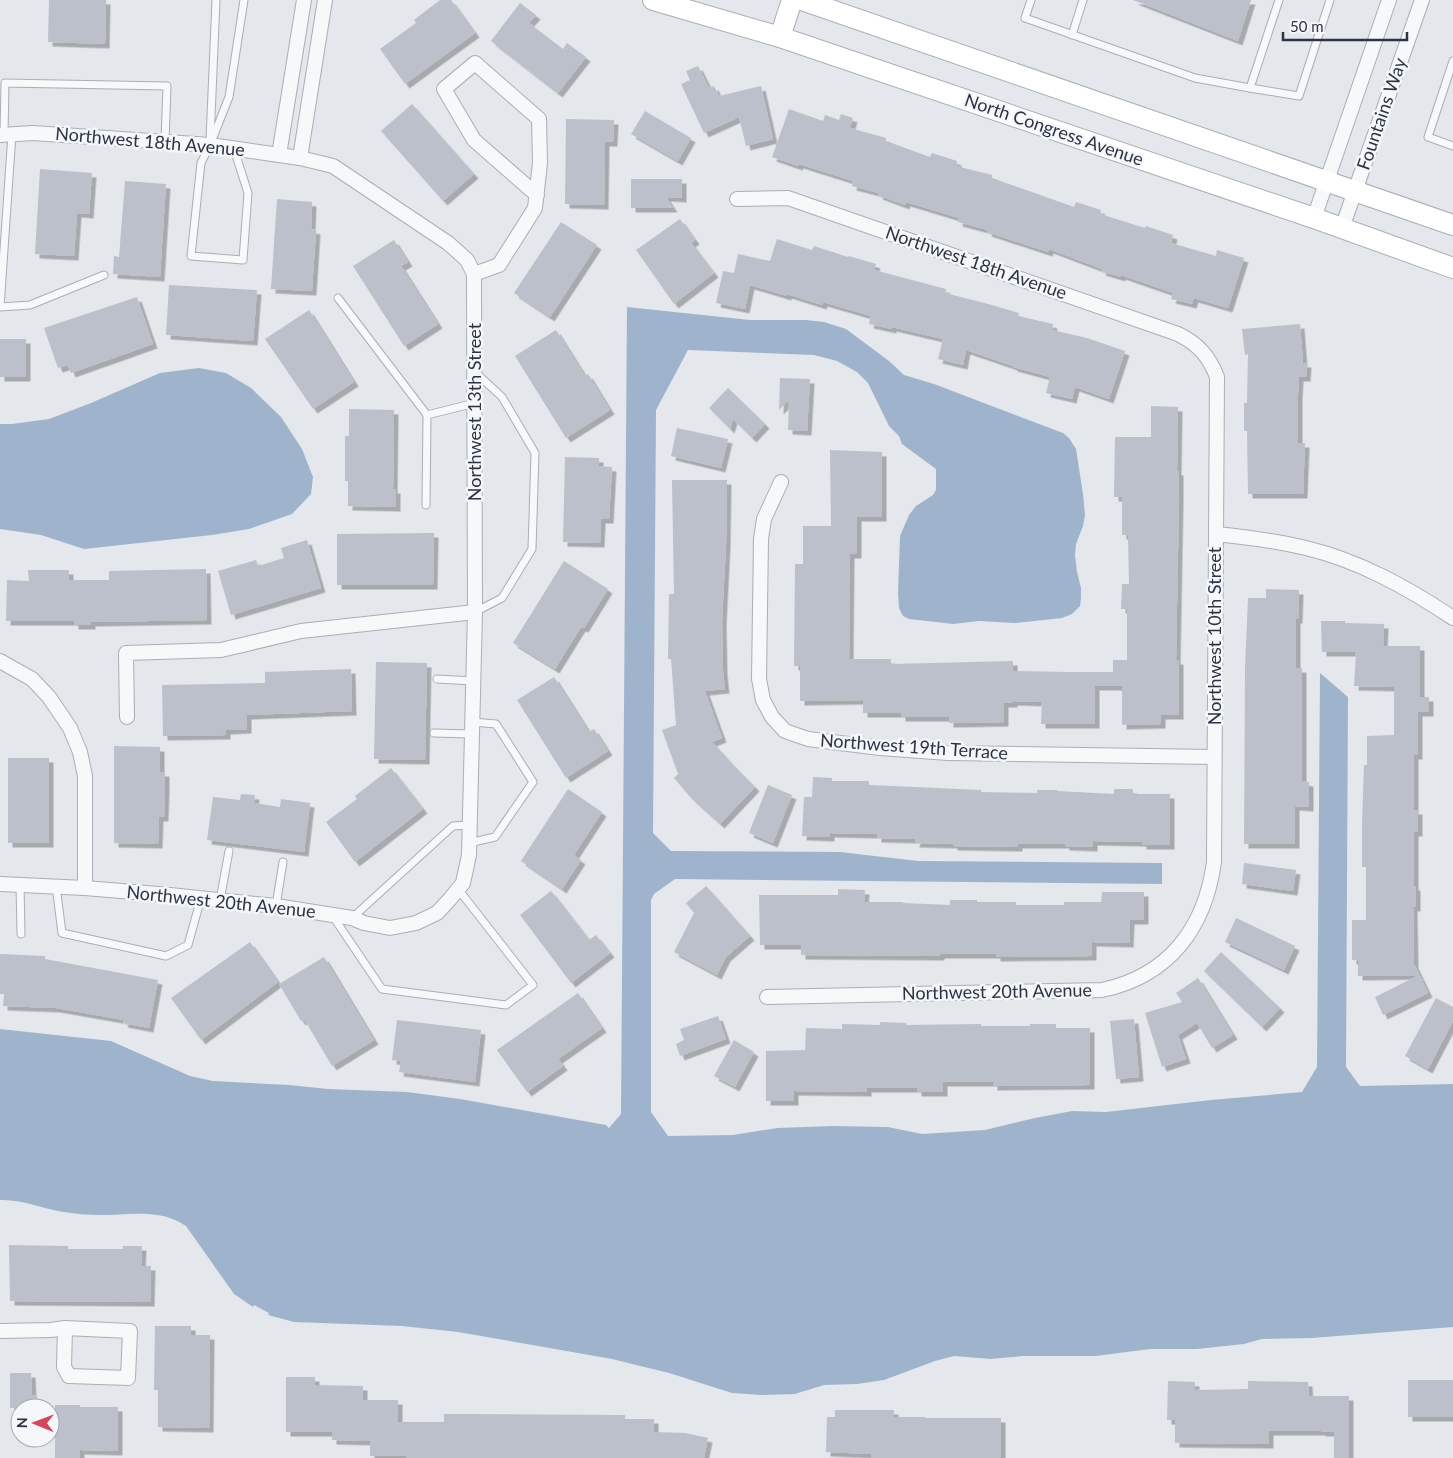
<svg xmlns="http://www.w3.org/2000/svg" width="1453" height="1458" font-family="Lato,sans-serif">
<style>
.water{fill:#9fb4cc}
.building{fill:#bbc0ca;filter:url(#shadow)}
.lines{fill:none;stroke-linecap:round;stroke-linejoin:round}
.service-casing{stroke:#a9aeb7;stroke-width:9}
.minor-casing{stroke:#a9aeb7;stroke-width:16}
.secondary-casing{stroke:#a9aeb7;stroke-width:22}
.service{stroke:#f7f8fa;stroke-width:7}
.minor{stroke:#f7f8fa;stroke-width:14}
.secondary{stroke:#fff;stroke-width:20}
.labels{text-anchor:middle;stroke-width:5;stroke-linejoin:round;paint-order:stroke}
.street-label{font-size:18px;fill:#2b3445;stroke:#f4f6f9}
</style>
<defs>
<filter id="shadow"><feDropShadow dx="4.5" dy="4.5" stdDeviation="0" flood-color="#0004"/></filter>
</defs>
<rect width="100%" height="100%" fill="#e4e7ec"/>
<g class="water">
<path d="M627,307L750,320H806L824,322L846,329L889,361L904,375L934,384L1063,433L1069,438L1076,449L1083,494L1085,515L1083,526L1076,544L1075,555L1077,572L1081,588V598L1080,606L1072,614L1062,618L1015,623L979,621L953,624L909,619L903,616L899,608L898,593L900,536L909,515L916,506L933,495L936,490V469L902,444L899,436L889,426L868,383L857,372L837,361L814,355L688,350L656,410L653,833L671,851L840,852L918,861L1162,863V884L675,879L654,894L651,900V1112L668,1136L733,1135L777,1128L834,1126L888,1127L922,1134L985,1130L1035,1118L1072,1111L1106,1112L1211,1100L1302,1092L1317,1067L1320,673L1348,697L1346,1067L1360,1086L1453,1084V1327L1312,1338L1262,1339L1244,1344L1197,1349H1150L1096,1356H1022L991,1359L954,1356L935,1361L884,1380L857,1384L824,1385L795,1394L762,1395L732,1393L669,1373L612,1359L458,1332L402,1326L294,1322L268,1315L269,1313L254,1305L253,1307L234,1294L186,1226C161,1208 128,1215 99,1215C88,1215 75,1214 64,1212C43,1209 22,1199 0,1200V1029L111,1041L190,1076L213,1081L289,1085L328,1089L407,1092L460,1099L606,1125L609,1128L621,1114Z"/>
<polygon points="199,368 226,373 251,388 281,417 302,449 313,477 311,494 292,514 249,529 212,535 84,549 41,535 0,529 0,424 12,424 49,419 91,403 160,373"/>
</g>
<g class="building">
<polygon points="49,0 106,0 105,44 48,42"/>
<polygon points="440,0 451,0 475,33 405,84 380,49 416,23 414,20"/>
<polygon points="1133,0 1251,0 1238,41"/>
<polygon points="520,3 536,15 529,23 563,49 567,43 586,57 558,93 491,41"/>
<polygon points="698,66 709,88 714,86 719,96 761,86 773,139 746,146 739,117 704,133 681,84 690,80 686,71"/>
<polygon points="412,104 474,174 443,201 381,131"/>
<polygon points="789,109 823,121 825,115 839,120 841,114 853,118 850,128 886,138 886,141 930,157 932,153 957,161 956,166 992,175 992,178 1074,207 1076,202 1101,210 1100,214 1145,228 1146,226 1173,235 1171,243 1216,256 1217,250 1244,258 1228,308 1194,298 1192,304 1171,299 1173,293 1121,275 1121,277 1101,271 1102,269 1049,249 1048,252 987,232 988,230 958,222 959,218 906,202 905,205 878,195 879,193 852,186 853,181 799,164 798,166 772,157"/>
<polygon points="645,111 691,138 678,161 631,134"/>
<polygon points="566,119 614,120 613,142 605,142 604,205 565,204"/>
<polygon points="40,169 92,173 89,214 77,213 74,256 35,254"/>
<polygon points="631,179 682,179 682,198 666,197 673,208 631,208"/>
<polygon points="125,181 166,184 160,277 113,274 114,256 119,257"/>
<polygon points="277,199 312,202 311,229 316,230 312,291 271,289"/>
<polygon points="680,219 695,240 691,243 714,273 674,304 636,250"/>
<polygon points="561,222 597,245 550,317 514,293"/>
<polygon points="777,239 812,250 814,246 848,257 849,256 876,264 874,270 946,289 945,293 992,305 1019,313 1018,316 1053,324 1052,330 1087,338 1125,351 1109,399 1075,387 1072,399 1046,393 1050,377 1013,367 1013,366 966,350 963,365 938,359 943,339 892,327 892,329 869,324 871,316 823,302 822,305 787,294 787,296 750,285 745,309 716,303 723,271 734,273 738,254 770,261"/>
<polygon points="394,240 408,262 401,266 438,324 404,346 353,266"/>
<polygon points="169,285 257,290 253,341 166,335"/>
<polygon points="137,297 153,344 71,373 68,365 58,368 44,328"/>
<polygon points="309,310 354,382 313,409 265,339"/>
<polygon points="1300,324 1303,363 1307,363 1306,377 1299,377 1298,394 1298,443 1305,443 1303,494 1248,494 1247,431 1244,431 1244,403 1247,403 1248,354 1245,355 1242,329"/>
<polygon points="556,330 585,376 588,374 610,410 566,438 515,356"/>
<rect x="0" y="339" width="26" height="38"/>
<polygon points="780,378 810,379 807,431 788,430 789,400 779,410"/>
<polygon points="728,388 765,424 752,438 733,419 730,429 709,408"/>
<polygon points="1151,406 1178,407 1177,471 1179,471 1179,497 1176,660 1179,660 1179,715 1161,715 1161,724 1122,725 1122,686 1095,686 1095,724 1041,724 1042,702 1013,701 1013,703 1004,703 1004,722 949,723 949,717 901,717 901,713 863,713 863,700 800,701 800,666 794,666 795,564 803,564 803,526 831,526 830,450 882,452 882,517 857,517 857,554 850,554 849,659 891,659 891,664 1013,661 1013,671 1069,672 1113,672 1113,660 1127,660 1127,609 1121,609 1122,584 1129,584 1128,535 1122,535 1122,497 1114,497 1115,437 1151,437"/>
<polygon points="349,409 394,410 393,489 396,489 396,507 348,506 348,481 345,481 345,436 349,436"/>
<polygon points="677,428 728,439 721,468 671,456"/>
<polygon points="565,457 599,458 599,466 612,467 609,519 601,519 600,543 563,542"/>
<polygon points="672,480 727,480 726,544 722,621 723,671 725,689 705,691 722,738 712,742 737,769 755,787 720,824 692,799 674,778 678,774 662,730 676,725 671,659 668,659 669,594 674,594"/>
<polygon points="434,533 433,585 337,585 337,534"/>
<polygon points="307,540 321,588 231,615 218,571 256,560 258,566 284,558 281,548"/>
<polygon points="564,561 608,589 584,628 581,627 555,669 513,643"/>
<polygon points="206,569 207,620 91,622 91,625 74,625 74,621 6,621 7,580 29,581 28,570 69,570 69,580 109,580 109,571"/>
<polygon points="1266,589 1299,590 1298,619 1296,619 1296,668 1302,668 1302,781 1309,782 1309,807 1295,806 1295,844 1244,844 1245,668 1248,598 1266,598"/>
<polygon points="1321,621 1345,621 1345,623 1384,624 1383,646 1420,646 1420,697 1429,697 1429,712 1418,712 1418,755 1414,755 1414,810 1418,810 1418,832 1414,832 1414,886 1416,886 1416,907 1413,907 1414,964 1428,993 1383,1015 1375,997 1419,975 1358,976 1358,960 1352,960 1352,920 1366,920 1366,867 1362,867 1362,824 1364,765 1367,765 1367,736 1394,735 1394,687 1354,686 1356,652 1322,652"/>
<polygon points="376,662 427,663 425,760 374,759"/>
<polygon points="351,669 352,711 247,715 247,729 226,730 226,735 163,736 162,685 265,683 265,672"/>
<polygon points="554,677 589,732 594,729 608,751 566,778 517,700"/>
<polygon points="114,746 160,747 160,772 165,772 165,788 164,817 159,817 158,844 114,843"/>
<rect x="8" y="758" width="41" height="85"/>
<polygon points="391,768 423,809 355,862 326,822 357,799 355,796"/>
<polygon points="813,777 832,778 832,781 869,781 869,785 981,790 981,792 1037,793 1037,790 1057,790 1057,791 1114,794 1114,789 1133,789 1133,794 1170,794 1170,845 1142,845 1142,842 1093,841 1093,847 1065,846 1065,844 1018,844 1018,847 953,846 953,844 915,843 916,839 877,838 877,834 830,833 830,837 802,836 804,797 812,797"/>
<polygon points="768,785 792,795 773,843 749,833"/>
<polygon points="568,789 602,812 574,855 581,860 562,889 521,861"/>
<polygon points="241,794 255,795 254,803 280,807 281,799 310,803 304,852 207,840 213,797 240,800"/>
<polygon points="1244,863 1296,870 1293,891 1242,884"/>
<polygon points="706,886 750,936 726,957 717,975 674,952 694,913 686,903"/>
<polygon points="838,889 865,890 864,902 903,902 903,903 950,905 950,900 977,900 977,902 1016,902 1016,905 1064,905 1064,902 1101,902 1102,892 1144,892 1144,920 1130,920 1129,943 1092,942 1092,956 996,957 996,954 940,954 940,956 801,955 801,945 760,945 759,895 838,895"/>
<polygon points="551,891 589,940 596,935 610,953 571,983 520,915"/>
<polygon points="1236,918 1295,946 1284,970 1225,942"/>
<polygon points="250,942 278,982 201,1040 171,998"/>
<polygon points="1221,952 1280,1008 1262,1027 1204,971"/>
<polygon points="0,954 45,956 45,959 158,980 149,1028 123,1023 124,1020 56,1008 3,1006 4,994 0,994"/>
<polygon points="324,957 374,1040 332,1066 304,1019 301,1021 279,984"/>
<polygon points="1198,978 1233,1035 1212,1048 1197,1023 1178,1035 1186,1059 1162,1067 1145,1013 1182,1002 1176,993"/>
<polygon points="578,993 602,1028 558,1059 563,1066 527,1092 497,1050"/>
<polygon points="1436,998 1453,1007 1453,1021 1428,1069 1405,1056"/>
<polygon points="718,1016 726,1039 680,1056 676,1044 684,1040 680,1029"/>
<polygon points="1134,1019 1139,1077 1116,1079 1110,1021"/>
<polygon points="397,1020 481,1030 475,1082 399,1072 401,1061 392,1060"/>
<polygon points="880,1022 906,1023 906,1025 981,1024 981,1026 1030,1026 1030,1024 1056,1024 1056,1028 1090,1028 1090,1085 993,1086 993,1082 943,1082 943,1092 917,1092 917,1088 867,1088 867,1092 794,1091 794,1101 766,1101 766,1051 805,1050 806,1028 842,1029 842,1024 880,1025"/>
<polygon points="734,1040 754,1052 735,1087 714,1076"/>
<polygon points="9,1245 68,1246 68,1249 123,1249 123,1246 142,1246 141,1266 151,1266 150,1302 10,1301"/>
<polygon points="155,1326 191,1326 191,1335 210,1335 209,1428 158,1427 158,1390 154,1390"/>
<polygon points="10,1373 31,1373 32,1395 37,1395 38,1408 10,1408"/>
<polygon points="286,1377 315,1377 315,1385 363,1386 363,1400 398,1400 398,1422 444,1422 444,1414 625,1415 625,1419 654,1419 654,1432 685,1433 708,1438 704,1458 406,1458 406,1456 370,1456 370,1441 332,1440 332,1432 286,1432"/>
<rect x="1408" y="1380" width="45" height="37"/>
<polygon points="1168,1381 1195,1382 1195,1390 1248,1389 1248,1381 1308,1382 1309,1396 1349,1396 1349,1458 1334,1458 1334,1432 1321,1432 1321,1431 1269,1431 1269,1444 1175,1443 1175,1420 1167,1420"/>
<polygon points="55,1405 80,1405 80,1407 118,1407 118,1451 80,1450 80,1458 55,1458"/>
<polygon points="835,1410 894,1410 894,1417 925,1417 925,1418 1001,1418 1001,1458 871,1458 871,1454 826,1452 827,1417 835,1417"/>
</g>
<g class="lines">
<defs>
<g id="service">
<polyline points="1031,0 1025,18 1195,78 1250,88"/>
<polyline points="1279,0 1250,88 1299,96 1330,0"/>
<polyline points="1072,35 1083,0"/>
<polyline points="1453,61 1428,137 1453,146"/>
<polyline points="4,134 5,83 167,86 165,142"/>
<polyline points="12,134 0,307 30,305 104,275"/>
<polyline points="210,140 216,0"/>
<polyline points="234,149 248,193 243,260 191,256 201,163 210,145 229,97 244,0"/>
<polyline points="338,298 427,415"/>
<polyline points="426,505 427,415 475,403"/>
<polyline points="475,612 502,598 532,549 535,453 502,397 476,373"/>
<polyline points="437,679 473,681"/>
<polyline points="434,733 472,734"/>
<polyline points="469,843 495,837 533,782 496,724 472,722"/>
<polyline points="20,885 21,934"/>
<polyline points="56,886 62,933 166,956 188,945 201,898"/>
<polyline points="220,900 229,851"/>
<polyline points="276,906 283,862"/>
<polyline points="332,915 382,989 506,1005 533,985 458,889"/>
<polyline points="352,918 453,826 470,825"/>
</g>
<g id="minor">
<polyline points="0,135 33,133 210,145 300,158 333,166 448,243 467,260 474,274 475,612 469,855 463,883 450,899 437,913 416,923 390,928 364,923 352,918 276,906 170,895 85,888 0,884"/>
<polyline points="279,155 304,0"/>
<polyline points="300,158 325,0"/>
<path d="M737,199L788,198L1178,334C1198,344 1209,356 1217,377L1214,862C1205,928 1169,976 1102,990L767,997"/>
<polyline points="1314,218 1389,0"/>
<polyline points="1342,228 1422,0"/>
<polyline points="474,274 499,265 535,208 540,163 539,119 475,63 444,89 474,140 537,195"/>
<polyline points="781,482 764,519 761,539 759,679 763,700 772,717 785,731 808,739 880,748 948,753 1214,757"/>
<path d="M1216,534C1246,537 1276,541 1306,548C1360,561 1408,588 1453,618"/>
<polyline points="0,661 32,679 49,697 70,728 80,752 85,776 85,888"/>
<polyline points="127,717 126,653 221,650 301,631 475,612"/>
<polyline points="0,1331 51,1330 65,1328 130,1331 128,1378 69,1376 64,1367 65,1328"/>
</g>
<g id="secondary">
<polyline points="653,0 780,37 1314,218 1453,268"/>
<polyline points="802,0 1453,225"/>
<polyline points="780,37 792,0"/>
</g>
</defs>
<use href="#service" class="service-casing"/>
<use href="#minor" class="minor-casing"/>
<use href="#secondary" class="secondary-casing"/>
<use href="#service" class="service"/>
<use href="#minor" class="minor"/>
<use href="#secondary" class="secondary"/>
</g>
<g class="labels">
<g class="street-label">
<text transform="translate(1382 114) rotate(-71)" y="6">Fountains Way</text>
<text transform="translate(1054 130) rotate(19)" y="6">North Congress Avenue</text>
<text transform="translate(150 142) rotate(5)" y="6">Northwest 18th Avenue</text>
<text transform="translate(976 263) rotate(19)" y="6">Northwest 18th Avenue</text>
<text transform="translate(475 412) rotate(-90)" y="6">Northwest 13th Street</text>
<text transform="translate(1215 636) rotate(-90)" y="6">Northwest 10th Street</text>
<text transform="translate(914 747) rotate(4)" y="6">Northwest 19th Terrace</text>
<text transform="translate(221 902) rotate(6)" y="6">Northwest 20th Avenue</text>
<text transform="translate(997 992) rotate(-1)" y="6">Northwest 20th Avenue</text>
</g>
</g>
<g transform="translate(35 1423) rotate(271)"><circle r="24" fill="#f4f6f9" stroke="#a4a8b1"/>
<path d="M0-4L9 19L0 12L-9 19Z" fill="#d1495b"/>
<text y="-8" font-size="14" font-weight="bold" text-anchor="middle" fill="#2b3445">N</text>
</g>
<path d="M1283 32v8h124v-8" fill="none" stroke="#2b3445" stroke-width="2.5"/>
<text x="1290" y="32" font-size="15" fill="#2b3445" stroke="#f4f6f9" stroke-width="4" paint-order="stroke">50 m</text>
</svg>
